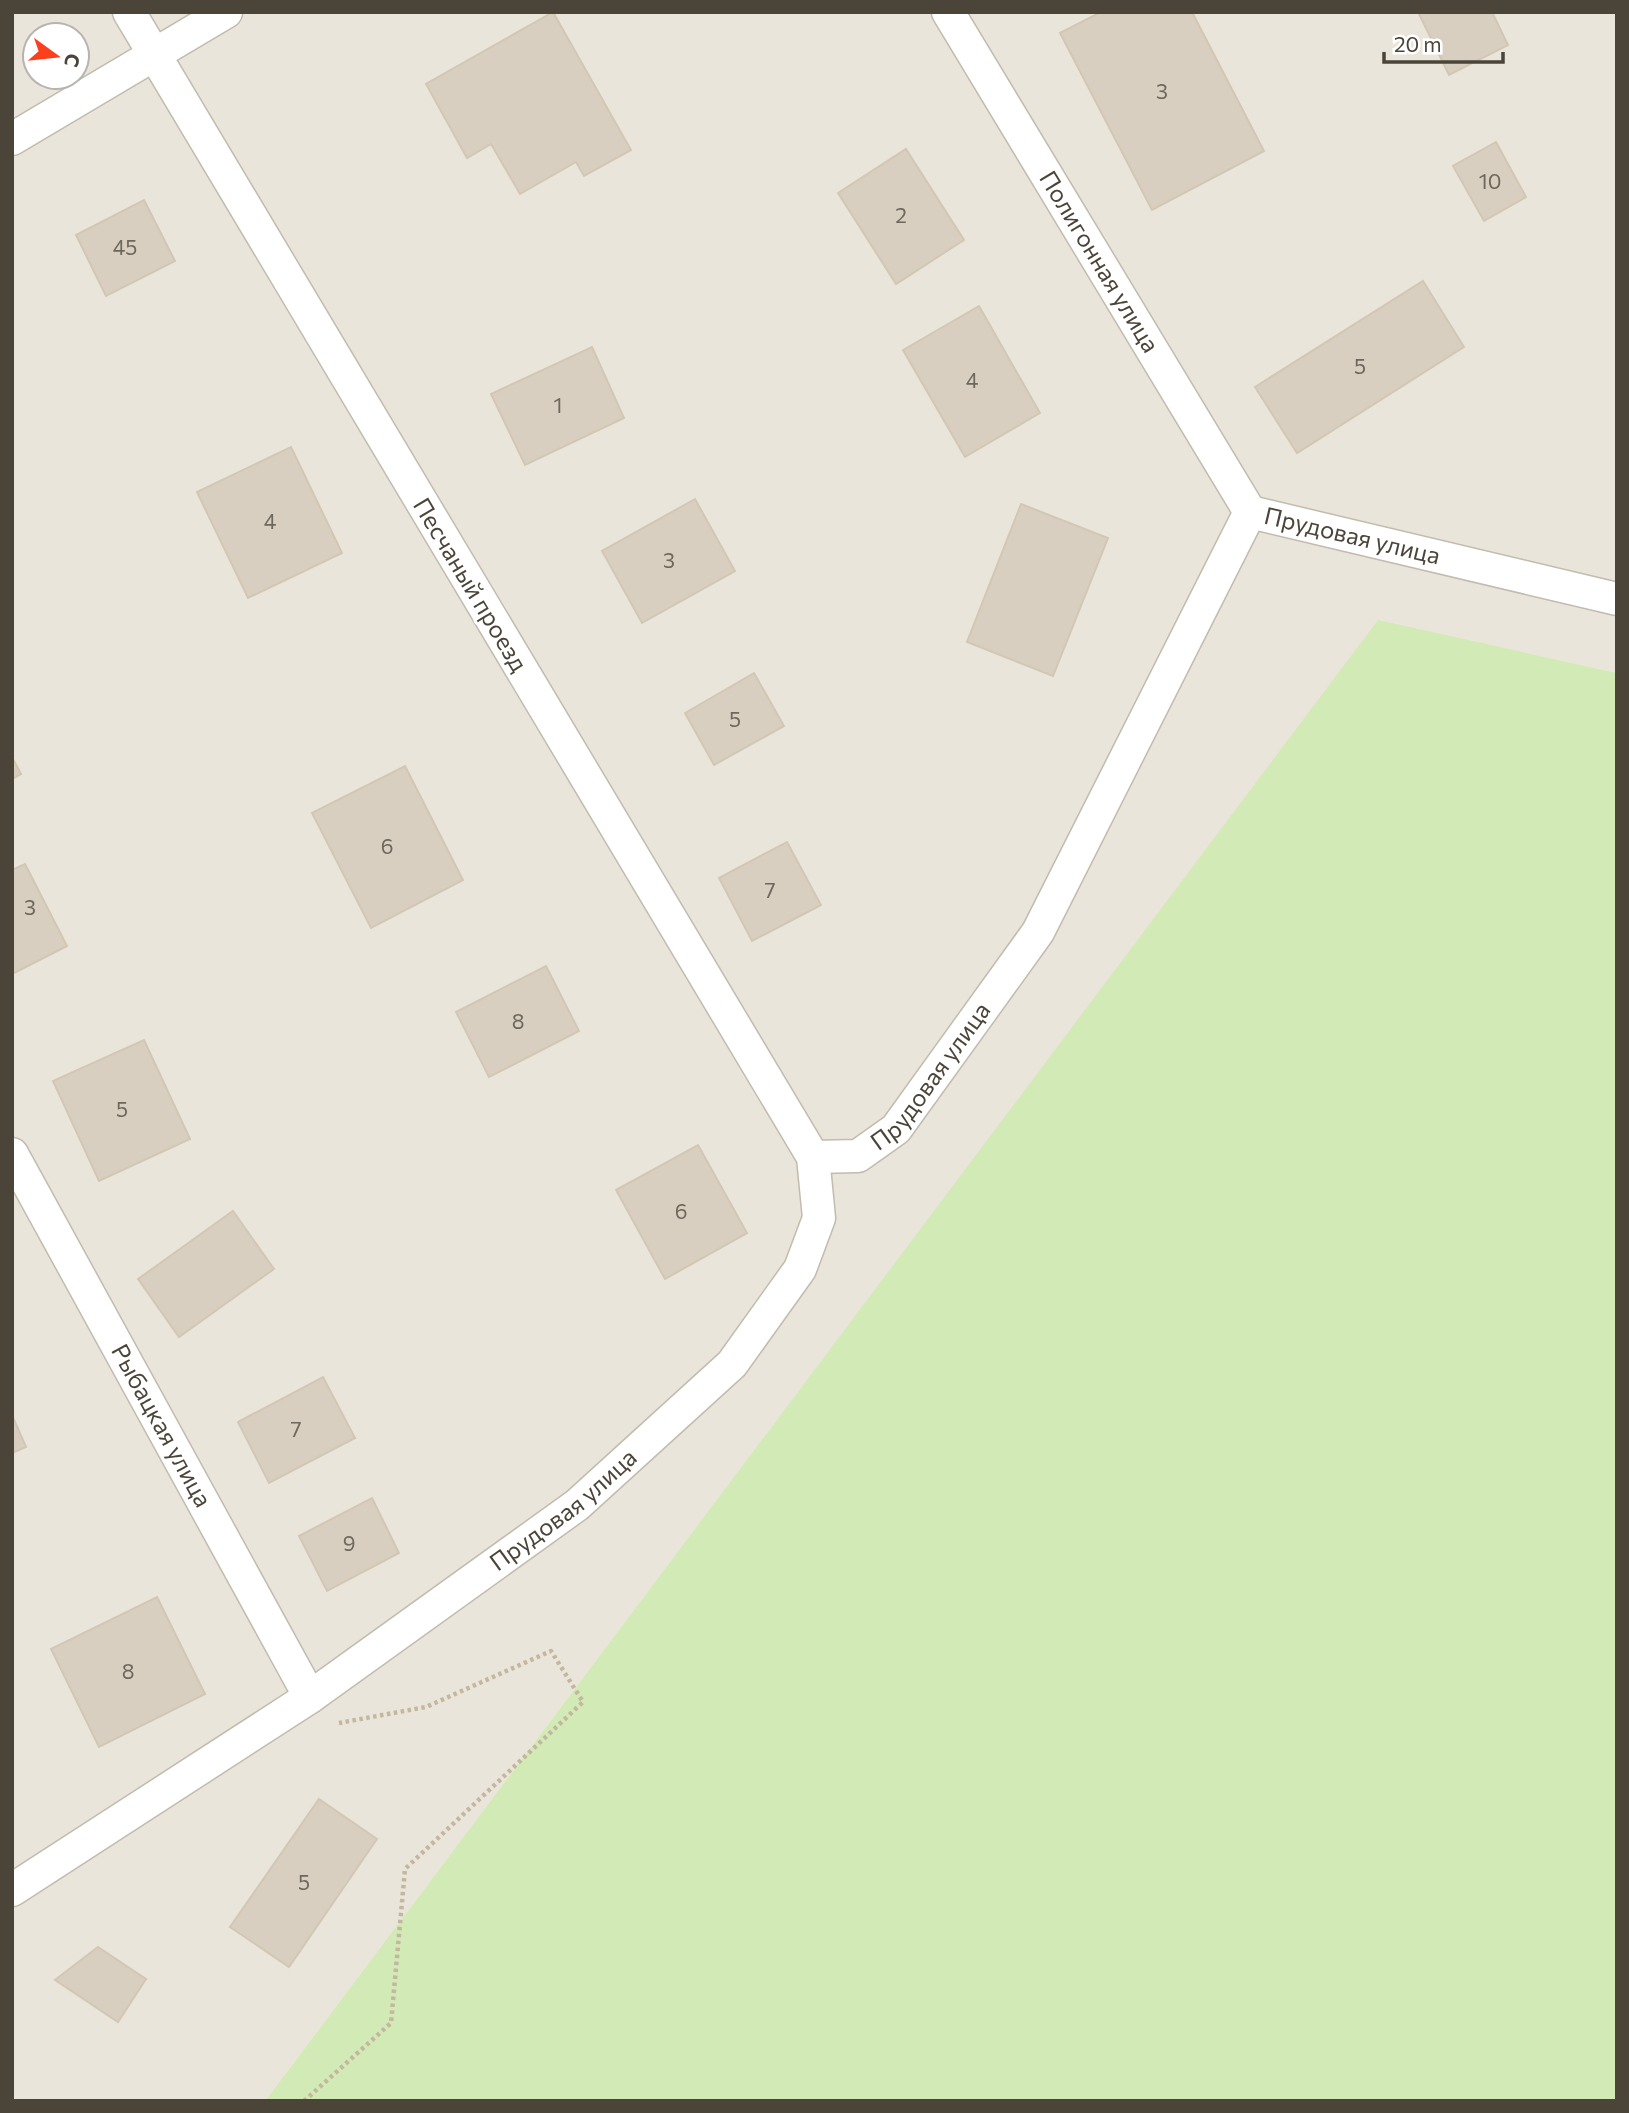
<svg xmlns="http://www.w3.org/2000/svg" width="1629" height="2113" font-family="Commissioner,sans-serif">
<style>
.residential{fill:#eae5da;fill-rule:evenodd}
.green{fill:#d2eab5}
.building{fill:#d8cfc1;stroke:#d3c7b4;stroke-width:2}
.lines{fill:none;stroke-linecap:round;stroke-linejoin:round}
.street-casing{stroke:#c2bbae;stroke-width:35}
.path{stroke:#c4b79f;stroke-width:4.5;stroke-dasharray:3.5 3.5;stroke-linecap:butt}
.street{stroke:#fff;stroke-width:32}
.labels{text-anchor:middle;stroke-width:6;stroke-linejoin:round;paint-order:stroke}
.number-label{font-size:21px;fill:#6e675b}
.street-label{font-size:24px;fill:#4b4439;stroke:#fff}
</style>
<rect width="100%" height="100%" fill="#f6f3ec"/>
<path class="residential" d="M12,12H1617V673L1378,621L265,2101H12ZM35,35H77V77H35Z"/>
<polygon class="green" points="1378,620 1617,673 1617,2101 265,2101"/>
<g class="building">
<polygon points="553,12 631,150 584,176 576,162 520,194 491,144 467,158 426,84"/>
<polygon points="1101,12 1192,12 1264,151 1152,210 1060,33"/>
<polygon points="1418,12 1492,12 1508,45 1449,75"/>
<polygon points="1496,142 1526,197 1484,221 1453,166"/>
<polygon points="906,149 964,240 896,284 838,193"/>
<polygon points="144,200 175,261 106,296 76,235"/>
<polygon points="1423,281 1464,347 1297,453 1255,387"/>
<polygon points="979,306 1040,413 965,457 903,350"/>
<polygon points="592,347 624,418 525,465 491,394"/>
<polygon points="291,447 342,553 248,598 197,492"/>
<polygon points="695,499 735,571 642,623 602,551"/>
<polygon points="1021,504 1108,538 1053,676 967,642"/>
<polygon points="754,673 784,726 714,765 685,713"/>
<polygon points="12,757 21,774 12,779"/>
<polygon points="405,766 463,880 371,928 312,813"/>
<polygon points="787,842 821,905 752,941 719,878"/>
<polygon points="25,864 67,946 12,974 12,870"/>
<polygon points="546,966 579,1031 489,1077 456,1012"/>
<polygon points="144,1040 190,1139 99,1181 53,1081"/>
<polygon points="698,1145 747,1233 665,1279 616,1190"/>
<polygon points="233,1211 274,1269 179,1337 138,1279"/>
<polygon points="323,1377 355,1438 269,1483 238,1422"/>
<polygon points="12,1415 26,1447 12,1453"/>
<polygon points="372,1498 399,1553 327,1591 299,1536"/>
<polygon points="157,1597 205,1694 99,1747 51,1649"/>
<polygon points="319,1799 377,1839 289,1967 230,1927"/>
<polygon points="98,1947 146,1979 118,2022 55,1980"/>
</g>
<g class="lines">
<defs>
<g id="street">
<path id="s1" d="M948,12L1250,512"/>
<polyline points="12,139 226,12"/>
<path id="s2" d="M1250,512L1617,599"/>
<path id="s3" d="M12,1154L310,1697"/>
<path id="s4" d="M813,1157L858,1156L896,1129L1038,932L1250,512"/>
<path id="s5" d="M12,1890L310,1697L577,1505L732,1364L800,1269L819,1218L813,1157L129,12"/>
</g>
</defs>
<use href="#street" class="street-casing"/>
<polyline class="path" points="304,2101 391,2023 405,1869 583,1702 551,1651 426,1707 339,1723"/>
<use href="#street" class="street"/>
</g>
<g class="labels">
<g class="number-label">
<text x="1162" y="99">3</text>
<text x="1490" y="189">10</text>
<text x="901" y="223">2</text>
<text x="125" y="255">45</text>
<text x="1360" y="374">5</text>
<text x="972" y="388">4</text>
<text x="558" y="413">1</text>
<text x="270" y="529">4</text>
<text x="669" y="568">3</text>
<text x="735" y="727">5</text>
<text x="387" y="854">6</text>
<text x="770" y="898">7</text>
<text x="30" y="915">3</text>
<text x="518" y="1029">8</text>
<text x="122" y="1117">5</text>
<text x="681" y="1219">6</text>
<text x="296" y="1437">7</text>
<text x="349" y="1551">9</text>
<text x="128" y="1679">8</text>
<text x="304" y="1890">5</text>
</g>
<g class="street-label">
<text dy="8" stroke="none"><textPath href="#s1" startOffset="292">Полигонная улица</textPath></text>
<text dy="8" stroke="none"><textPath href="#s2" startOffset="105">Прудовая улица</textPath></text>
<text transform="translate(470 585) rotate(59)" y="8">Песчаный проезд</text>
<text dy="8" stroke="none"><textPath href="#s4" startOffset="154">Прудовая улица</textPath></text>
<text dy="8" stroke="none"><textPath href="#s3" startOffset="310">Рыбацкая улица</textPath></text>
<text dy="8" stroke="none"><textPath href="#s5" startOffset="670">Прудовая улица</textPath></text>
</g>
</g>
<rect width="1629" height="2113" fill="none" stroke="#4b4439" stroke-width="28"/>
<g transform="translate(56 56) rotate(105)"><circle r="33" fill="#ffffff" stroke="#b7b4b0" stroke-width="2"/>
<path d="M0-5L12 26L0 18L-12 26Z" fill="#fc3f1d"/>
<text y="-10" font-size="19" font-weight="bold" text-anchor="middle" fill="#4b4439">С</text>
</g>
<path d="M1384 52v10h119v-10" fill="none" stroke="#4b4439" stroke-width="3.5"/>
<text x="1394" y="52" font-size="21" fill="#4b4439" stroke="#ffffff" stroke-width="5" paint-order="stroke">20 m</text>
</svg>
